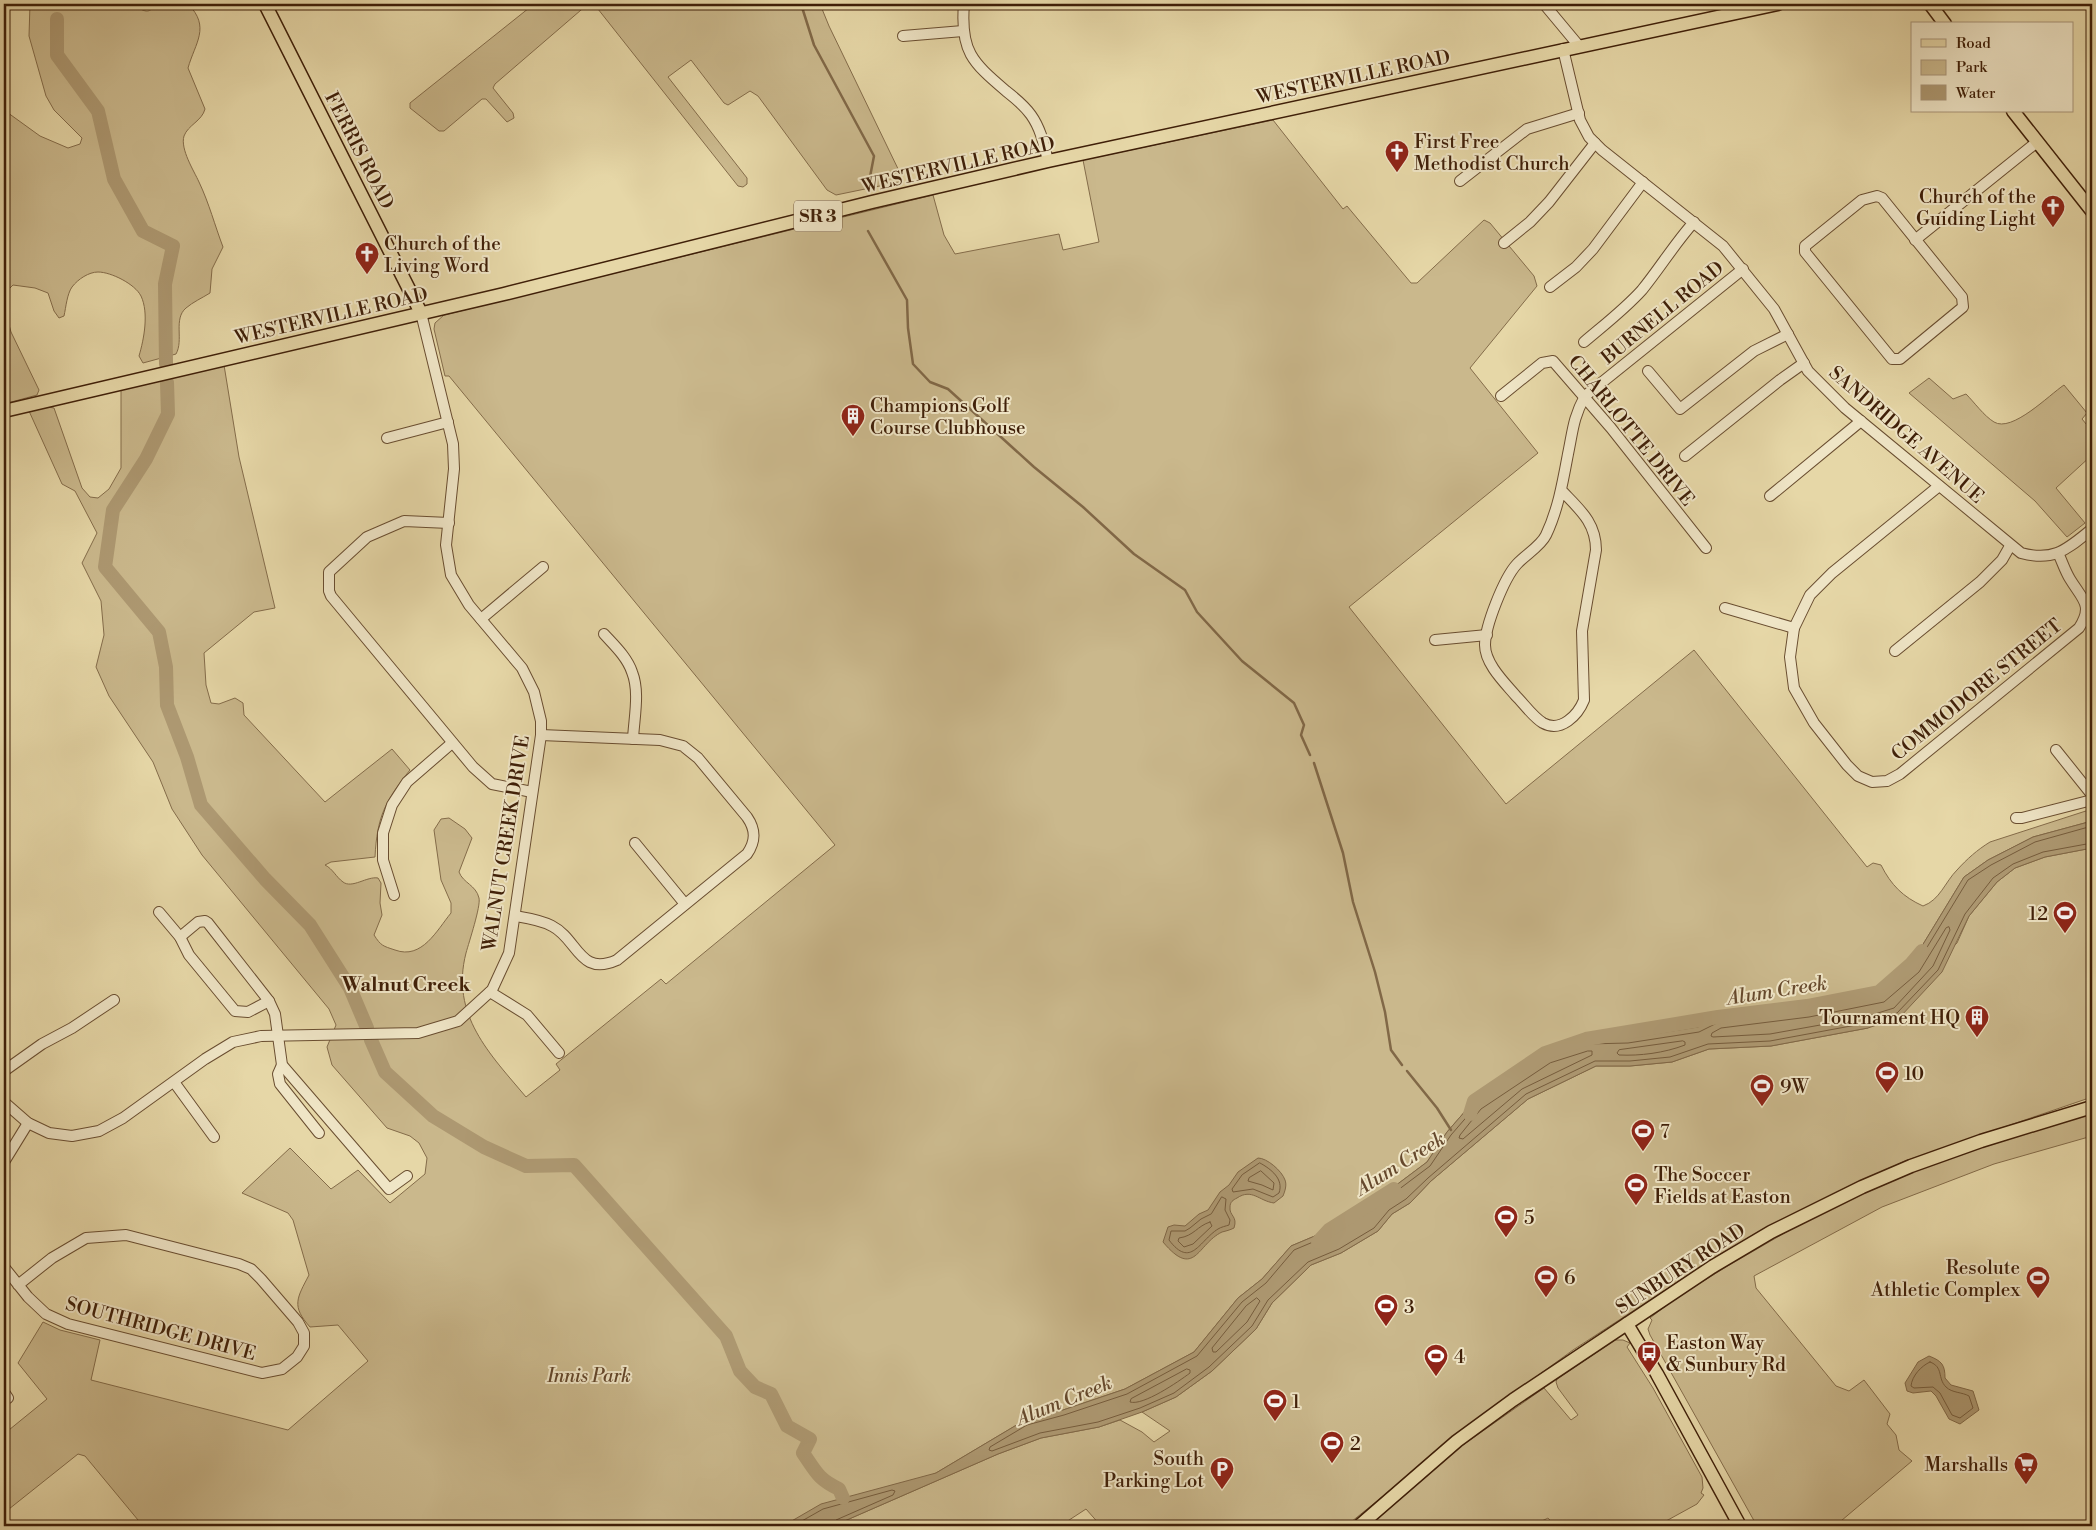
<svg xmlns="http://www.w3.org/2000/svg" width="2096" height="1530" font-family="'Libre Bodoni',serif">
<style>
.green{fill:#cab88c;stroke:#846c4a}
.water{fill:#ad9871;stroke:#816847}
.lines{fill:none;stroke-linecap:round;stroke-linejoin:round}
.shore{stroke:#765c3c;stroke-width:1}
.stream{stroke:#816847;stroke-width:2.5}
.river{stroke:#ad9871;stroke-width:14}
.minor-casing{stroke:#694d30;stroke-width:12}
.major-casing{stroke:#3f1f08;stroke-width:15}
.minor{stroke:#efe5c6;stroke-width:10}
.major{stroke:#e6d7a7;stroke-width:12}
.labels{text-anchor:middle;stroke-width:4;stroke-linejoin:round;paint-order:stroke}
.shield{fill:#efe5c6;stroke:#745a41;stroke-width:1}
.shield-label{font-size:18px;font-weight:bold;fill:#3f1f08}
.street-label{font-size:19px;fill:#3f1f08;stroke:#efe5c6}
.poi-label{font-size:19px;fill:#3f1f08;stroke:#efe5c6;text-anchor:start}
.park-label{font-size:19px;font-style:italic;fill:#624529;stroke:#efe5c6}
.neighbourhood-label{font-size:20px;font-weight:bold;fill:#3f1f08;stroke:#efe5c6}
.water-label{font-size:20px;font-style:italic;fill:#66492d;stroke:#efe5c6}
</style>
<rect width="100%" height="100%" fill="#e6d7a7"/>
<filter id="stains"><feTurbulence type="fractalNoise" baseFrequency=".004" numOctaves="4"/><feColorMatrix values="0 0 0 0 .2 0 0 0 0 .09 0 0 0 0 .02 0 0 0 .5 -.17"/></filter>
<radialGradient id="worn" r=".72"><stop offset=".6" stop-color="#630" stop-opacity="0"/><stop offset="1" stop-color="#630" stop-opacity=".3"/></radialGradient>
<g class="green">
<path d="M30,4H131C154,17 144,9 164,4C171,2 181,4 188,4C211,27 195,43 188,68L205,109C202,121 188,125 184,136C180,149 194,171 199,182C209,203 215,226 223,247L212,269L210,293C202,298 193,302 186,308C173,319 184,340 176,354L143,363L139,356C144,339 149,313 141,296C135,284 111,272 98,272C89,272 78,279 72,287C67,294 66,307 64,316L59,318L54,311L48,293L35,288L13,285L4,294V110L40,136L68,148L80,144L82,138L54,110L46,96L29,36Z"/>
<polygon points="534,4 588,4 495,84 493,88 513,113 514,118 507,122 486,99 482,99 444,131 439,131 410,108 410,103"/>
<polygon points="594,4 820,4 829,26 901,175 899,182 836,195 827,190 758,96 750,91 728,105 724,103 691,60 668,77 747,178 747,184 743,187 738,186"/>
<path d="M1273,120L1343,209L1347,206L1411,283H1417L1484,220L1490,223L1534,276L1537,286L1470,368L1538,453L1349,607L1506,804L1694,650L1867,867L1873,863L1881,865C1891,885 1903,897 1923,906C1940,900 1945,882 1957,870C1967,859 1977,850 1990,842L2092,809V821L2033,837L1988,860L1964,877L1911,964L1879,992L1807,1006L1718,1017L1698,1027L1627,1038L1586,1039L1474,1101L1447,1132L1427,1162L1379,1198L1329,1230L1291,1246L1262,1279L1238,1298L1194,1352L1125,1389L1063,1410L1025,1420L936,1473L825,1526H143L85,1456L78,1454L4,1513V1434L47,1399L18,1363L43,1322L60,1330L100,1340L91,1380L288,1430L368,1361L338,1325L310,1327C291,1306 297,1298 309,1275L293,1220L288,1213L242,1193L290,1148L331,1189L358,1170L390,1203L425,1174L427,1158L419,1143L410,1136L387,1128L332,1065L327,1047L336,1025L329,1009L202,855L172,809L153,762L109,696L96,667L104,635L101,601L82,563L97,533L75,491L62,484L29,411L48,407L54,408L82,488L90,497L98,498L109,489L121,468V390L224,365L239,457L275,608L254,612L204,653L206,685L211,703L219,704L235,698L243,703L244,715L325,802L392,749L410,770C385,801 377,817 375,857L331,862L325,865C333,869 336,877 343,882C352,889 367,876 378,878L381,883L380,903L382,915L374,935C381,946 383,946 395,950C422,960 437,930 451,913V903L441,880L434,830L441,819L449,818L465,829L472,838L459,872C463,883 476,885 479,898C481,906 469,942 466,953C450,1015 490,1054 526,1097L560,1070L556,1064L661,979L666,984L835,845L449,376H445L434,329L435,323L444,315L933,195L944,235L955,254L1059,234L1063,250L1099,242L1083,160Z"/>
<polygon points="4,307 11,332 39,390 37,395 4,404"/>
<path d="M1929,378L1953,399L1966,394C1974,402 1984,416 1994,422C2012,433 2049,395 2064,385L2087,413L2082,419L2092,431V455L2056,488L2085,523L2067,537L2035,501L1909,393Z"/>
<polygon points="2092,848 2092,1097 1905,1161 1784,1219 1722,1253 1573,1350 1485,1414 1346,1526 1101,1526 1086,1509 1060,1526 833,1526 998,1454 1041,1438 1099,1427 1120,1420 1142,1432 1154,1442 1170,1431 1142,1412 1176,1397 1212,1371 1256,1329 1272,1303 1311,1265 1341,1253 1378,1231 1392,1214 1410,1203 1431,1181 1528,1099 1596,1066 1630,1066 1672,1062 1709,1049 1771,1046 1868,1028 1957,943 1969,916 1997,882 2015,868 2045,857"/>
<polygon points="2092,1113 2092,1136 1994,1164 1882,1207 1754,1276 1756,1288 1836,1386 1849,1391 1864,1380 1890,1414 1887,1424 1896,1435 1899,1450 1912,1461 1835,1526 1757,1526 1650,1335 1648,1329 1652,1320 1650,1318 1676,1298 1726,1267 1824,1210 1928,1163"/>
<polygon points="1615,1340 1623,1340 1630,1343 1627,1347 1653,1388 1702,1477 1703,1488 1701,1493 1704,1495 1697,1504 1657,1526 1555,1526 1548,1518 1536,1524 1527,1526 1366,1526 1460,1447 1544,1388 1571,1420 1578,1415 1558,1388 1556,1382 1557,1379"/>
</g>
<g class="water">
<polygon points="2092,821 2092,848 2045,857 2015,868 1997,882 1969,916 1942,972 1900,1017 1868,1028 1771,1046 1709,1049 1672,1062 1630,1066 1596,1066 1528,1099 1431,1181 1410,1203 1392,1214 1378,1231 1341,1253 1311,1265 1272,1303 1256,1329 1212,1371 1176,1397 1142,1412 1099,1427 1041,1438 998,1454 833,1526 783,1526 821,1504 936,1473 1025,1420 1063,1410 1125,1389 1194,1352 1238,1298 1262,1279 1291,1246 1329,1230 1379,1198 1427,1162 1447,1132 1474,1101 1545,1053 1586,1039 1627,1038 1698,1027 1718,1017 1807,1006 1879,992 1911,964 1964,877 1988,860 2033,837"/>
<path d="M1258,1158C1267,1158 1282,1171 1285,1180C1287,1185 1285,1191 1283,1196L1274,1203C1259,1201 1252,1188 1237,1198C1233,1200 1230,1202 1230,1207C1229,1216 1238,1216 1234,1228C1230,1230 1226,1231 1222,1232C1197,1244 1195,1280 1163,1242L1168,1227L1174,1225L1185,1226L1199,1214L1208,1210L1220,1192L1229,1185L1238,1172Z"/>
<path d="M1929,1356C1942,1361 1945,1365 1945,1378L1951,1385L1973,1391L1979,1410L1960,1424L1949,1419L1936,1396L1931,1391L1913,1393L1907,1391L1905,1383L1918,1362Z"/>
</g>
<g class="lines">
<g class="shore">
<polyline points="2092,826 2035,842 1991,865 1968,880 1915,967 1881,996 1808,1011 1719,1022 1699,1032 1628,1043 1587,1044 1547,1058 1477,1105 1451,1135 1430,1166 1382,1202 1332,1234 1294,1250 1266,1283 1242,1302 1197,1356 1127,1394 1064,1415 1027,1425 990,1447 989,1450 992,1451 1040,1433 1098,1422 1140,1408 1174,1393 1209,1367 1252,1326 1268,1300 1308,1262 1339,1249 1374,1228 1389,1210 1406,1199 1428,1178 1526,1094 1595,1061 1630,1061 1670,1057 1708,1044 1770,1041 1867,1023 1897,1013 1938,970 1965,914 1993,878 2013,864 2043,852 2092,843"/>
<polygon points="1949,927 1950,930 1933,966 1894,1008 1865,1017 1770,1034 1713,1037 1711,1036 1712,1033 1721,1028 1809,1017 1884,1002 1919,972 1946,928"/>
<path d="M1683,1041L1685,1042V1045C1664,1053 1640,1056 1619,1055L1617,1053L1619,1050Z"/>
<polygon points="1588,1051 1592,1051 1592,1055 1522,1089 1463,1139 1459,1138 1460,1135 1481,1109 1550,1063"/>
<path d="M1260,1163C1271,1169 1284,1179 1279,1193L1273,1197L1253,1189L1233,1192L1232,1189L1242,1175Z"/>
<polygon points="1261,1171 1274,1183 1273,1190 1262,1185 1248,1181 1249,1178"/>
<path d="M1222,1197L1226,1199L1225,1210L1230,1220L1229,1225C1226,1226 1221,1227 1218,1229C1199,1241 1191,1269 1169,1240L1171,1231H1185L1190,1228L1201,1219L1211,1214Z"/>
<path d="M1210,1222L1212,1226L1193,1244L1184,1247L1178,1241L1179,1238C1194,1236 1197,1226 1210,1222Z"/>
<polygon points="1257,1298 1260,1301 1247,1322 1216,1352 1213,1352 1212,1348 1246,1306"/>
<path d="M1930,1362C1944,1367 1937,1378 1946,1387C1952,1393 1962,1392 1969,1396L1973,1408L1960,1418L1952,1415L1940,1393L1933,1387L1914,1388L1911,1386C1912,1376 1921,1366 1930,1362Z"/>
<path d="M1187,1369L1190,1370V1373C1178,1382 1143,1406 1130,1402L1131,1399Z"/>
<polyline points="793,1526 823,1509 892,1490 895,1491 893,1495 836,1520 833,1526"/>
</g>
<g class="stream">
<polyline points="801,4 814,45 874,156 869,182"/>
<polyline points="868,231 907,300 908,328 913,364 930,382 948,389 1034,467 1083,507 1134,554 1185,590 1197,612 1242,661 1294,703 1304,725 1301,735 1310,755"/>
<polyline points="1314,763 1343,853 1353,902 1375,972 1385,1012 1391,1050 1402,1065"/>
<polyline points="1407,1071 1437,1108 1451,1130"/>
</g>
<g class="river">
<polyline points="57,19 57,55 98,111 114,179 143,231 173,246 165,284 166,364"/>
<polyline points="167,382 168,414 146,459 113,510 105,567 159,632 166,667 167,705 187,757 201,805 265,879 310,925 350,988 367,1028"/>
<path d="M371,1040L385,1072L433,1116L484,1147L526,1166L574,1165L726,1336L740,1371L755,1387L771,1394L787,1426L810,1439L803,1453C816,1472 818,1479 839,1489L843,1498"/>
<polyline points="1470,1114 1474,1101 1545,1053 1586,1039 1718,1017 1807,1006 1879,992 1911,964 1922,951"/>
<polyline points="1318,1242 1329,1230 1394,1189"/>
</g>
<defs>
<g id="minor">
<path d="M964,4C960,51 972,62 1006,91C1015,98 1024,105 1031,115C1041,129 1044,145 1048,161"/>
<polyline points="1544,4 1579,46"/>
<polyline points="903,36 963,31"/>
<path d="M1563,49L1580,120L1589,137L1602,150L1723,246L1774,309L1808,371L1845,408L2021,553C2055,562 2067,549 2092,529"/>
<polyline points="1460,181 1527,129 1579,113"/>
<polygon points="1877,196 1882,198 1962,297 1963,307 1900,359 1892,359 1805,252 1805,246 1862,200"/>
<polyline points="1915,240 2037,142"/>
<polyline points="1504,243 1530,222 1549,202 1595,143"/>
<polyline points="1550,287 1576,267 1593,249 1643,182"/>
<path d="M1584,342C1604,325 1625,309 1642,290C1660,268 1675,243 1694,222"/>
<polyline points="1648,371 1680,409 1754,351 1788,334"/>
<polyline points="1501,396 1542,363 1553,361 1611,428 1706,548"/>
<polyline points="387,438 448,422"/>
<polyline points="1685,456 1780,380 1804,363"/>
<path d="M1939,486L1832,573L1810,595L1794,628L1790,657L1794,688L1814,723L1847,765L1858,776L1872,782L1887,781L1900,774L2079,628C2094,605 2082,599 2070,579C2065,571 2062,561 2058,553"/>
<path d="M1561,490C1579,509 1596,522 1596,550L1582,631L1584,700C1578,715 1561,733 1543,723C1533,717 1524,704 1516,696C1505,683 1485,664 1485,645C1485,626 1504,578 1517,564C1525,555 1541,546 1546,535C1558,510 1563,481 1568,454C1573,430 1573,418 1585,396L1743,269"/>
<polyline points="1770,496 1861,421"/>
<polyline points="449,523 404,521 367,537 329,572 329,591 331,596 473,767 492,784 532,792"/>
<polyline points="1725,608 1794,628"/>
<polyline points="481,619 543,567"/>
<path d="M604,634C614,645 627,657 632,672C640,692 634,718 633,739"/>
<polyline points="1435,640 1487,635"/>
<polyline points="1895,651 1980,582 2002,560 2010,546"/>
<polyline points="2056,750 2092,795"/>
<polyline points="2016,818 2022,818 2092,800"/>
<polyline points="635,843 685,904"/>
<polyline points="394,895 383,860 383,833 392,805 407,782 452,743"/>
<polyline points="159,912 180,937 189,955 235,1011 248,1012 269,1001"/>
<path d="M515,916C527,918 541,920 552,926C578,939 579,977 617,960L747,854C756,841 756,830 747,817L698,758L683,746L660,740L541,735"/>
<polyline points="180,937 198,922 205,921 208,923 269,1001 275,1014 282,1065 389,1189 407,1176"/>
<polyline points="490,992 527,1015 559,1053"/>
<polyline points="282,1065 278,1074 280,1084 319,1133"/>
<polyline points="4,1071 42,1044 72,1028 114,1000"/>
<polyline points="174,1082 214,1137"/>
<polyline points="4,1102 28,1123 49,1133 72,1136 99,1131 123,1118 205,1059 233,1042 261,1036 418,1033 458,1021 492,990 509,953 541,735 541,721 534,692 522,668 469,605 451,575 446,545 454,469 453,444 421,313"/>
<polyline points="4,1162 28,1123"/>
<polyline points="4,1267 28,1297 46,1314 68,1324 262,1373 282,1369 297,1357 304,1346 304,1333 298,1322 261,1279 251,1269 239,1264 126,1235 86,1238 52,1258 18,1285"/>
<polyline points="4,1392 8,1398"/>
</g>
<g id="major">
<polyline points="265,4 421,313"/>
<polyline points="1930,4 1945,24"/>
<polyline points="2013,111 2092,211"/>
<polyline points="4,411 504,294 872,202 1048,161 1778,4"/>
<polyline points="1627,1324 1657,1374 1740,1526"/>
<polyline points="1359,1526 1457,1441 1513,1400 1712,1267 1771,1232 1862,1187 1911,1166 1981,1141 2092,1107"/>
</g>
</defs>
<use href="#minor" class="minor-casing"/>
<use href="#major" class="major-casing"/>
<use href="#minor" class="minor"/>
<use href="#major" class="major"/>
</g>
<defs>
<symbol id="church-pin" viewBox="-11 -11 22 30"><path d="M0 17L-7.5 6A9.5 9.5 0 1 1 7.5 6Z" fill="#8f2418" stroke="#efe5c6"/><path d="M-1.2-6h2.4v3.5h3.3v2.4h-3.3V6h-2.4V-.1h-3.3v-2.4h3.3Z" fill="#fff"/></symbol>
<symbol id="building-pin" viewBox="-11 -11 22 30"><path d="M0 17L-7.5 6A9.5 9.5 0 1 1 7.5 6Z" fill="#8f2418" stroke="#efe5c6"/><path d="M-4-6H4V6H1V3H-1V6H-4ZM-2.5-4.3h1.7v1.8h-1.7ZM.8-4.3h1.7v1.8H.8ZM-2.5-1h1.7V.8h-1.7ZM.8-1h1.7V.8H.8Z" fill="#fff"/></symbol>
<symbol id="stadium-pin" viewBox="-11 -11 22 30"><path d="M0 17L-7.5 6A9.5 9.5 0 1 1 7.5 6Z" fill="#8f2418" stroke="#efe5c6"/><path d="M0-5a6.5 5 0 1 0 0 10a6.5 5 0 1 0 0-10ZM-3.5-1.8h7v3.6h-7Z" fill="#fff"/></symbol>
<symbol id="bus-pin" viewBox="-11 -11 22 30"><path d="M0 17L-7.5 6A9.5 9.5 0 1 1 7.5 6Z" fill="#8f2418" stroke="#efe5c6"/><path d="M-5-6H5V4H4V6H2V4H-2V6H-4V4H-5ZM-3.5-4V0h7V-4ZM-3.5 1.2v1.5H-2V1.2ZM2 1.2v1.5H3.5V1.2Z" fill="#fff"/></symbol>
<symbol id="supermarket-pin" viewBox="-11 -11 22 30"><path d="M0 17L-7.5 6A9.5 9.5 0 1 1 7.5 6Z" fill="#8f2418" stroke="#efe5c6"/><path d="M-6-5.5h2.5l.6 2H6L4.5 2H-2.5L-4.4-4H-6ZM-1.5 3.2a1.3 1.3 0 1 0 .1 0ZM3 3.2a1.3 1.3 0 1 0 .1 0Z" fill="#fff"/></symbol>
<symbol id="parking-pin" viewBox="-11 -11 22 30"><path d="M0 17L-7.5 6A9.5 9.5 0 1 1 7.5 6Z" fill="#8f2418" stroke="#efe5c6"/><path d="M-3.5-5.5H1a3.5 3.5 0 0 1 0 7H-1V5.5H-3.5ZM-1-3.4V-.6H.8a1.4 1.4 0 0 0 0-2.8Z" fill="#fff"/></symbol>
</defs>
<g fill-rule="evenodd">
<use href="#church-pin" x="1383" y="138" width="28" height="38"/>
<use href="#church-pin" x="2039" y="193" width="28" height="38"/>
<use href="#church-pin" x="353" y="240" width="28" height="38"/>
<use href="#building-pin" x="839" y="402" width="28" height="38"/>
<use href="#stadium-pin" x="2051" y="899" width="28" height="38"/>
<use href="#building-pin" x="1963" y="1003" width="28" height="38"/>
<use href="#stadium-pin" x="1873" y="1059" width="28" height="38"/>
<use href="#stadium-pin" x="1748" y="1072" width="28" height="38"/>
<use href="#stadium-pin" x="1629" y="1117" width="28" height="38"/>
<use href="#stadium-pin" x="1622" y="1171" width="28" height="38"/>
<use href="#stadium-pin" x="1492" y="1203" width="28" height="38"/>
<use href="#stadium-pin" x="1532" y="1263" width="28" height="38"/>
<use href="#stadium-pin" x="2024" y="1264" width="28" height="38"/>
<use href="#stadium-pin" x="1372" y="1292" width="28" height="38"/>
<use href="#bus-pin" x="1635" y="1339" width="28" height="38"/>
<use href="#stadium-pin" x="1422" y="1342" width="28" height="38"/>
<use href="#stadium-pin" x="1261" y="1387" width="28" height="38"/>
<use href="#stadium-pin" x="1318" y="1429" width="28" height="38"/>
<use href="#supermarket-pin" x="2012" y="1450" width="28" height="38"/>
<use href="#parking-pin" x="1208" y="1455" width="28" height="38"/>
</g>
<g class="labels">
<rect class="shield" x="794" y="200.5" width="48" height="31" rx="4"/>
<g class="shield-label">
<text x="818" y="222">SR 3</text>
</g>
<g class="street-label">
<text transform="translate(1353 76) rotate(-12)" y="7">WESTERVILLE ROAD</text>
<text transform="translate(360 150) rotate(63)" y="7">FERRIS ROAD</text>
<text transform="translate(958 164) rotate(-13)" y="7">WESTERVILLE ROAD</text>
<text transform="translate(1662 312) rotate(-39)" y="7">BURNELL ROAD</text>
<text transform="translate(331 315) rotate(-13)" y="7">WESTERVILLE ROAD</text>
<text transform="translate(1632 430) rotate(51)" y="7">CHARLOTTE DRIVE</text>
<text transform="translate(1907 434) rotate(41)" y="7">SANDRIDGE AVENUE</text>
<text transform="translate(1976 689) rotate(-39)" y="7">COMMODORE STREET</text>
<text transform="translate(505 843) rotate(-81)" y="7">WALNUT CREEK DRIVE</text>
<text transform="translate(1680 1268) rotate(-33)" y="7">SUNBURY ROAD</text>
<text transform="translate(161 1328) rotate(15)" y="7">SOUTHRIDGE DRIVE</text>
</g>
<g class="poi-label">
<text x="1414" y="148">First Free<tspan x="1414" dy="22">Methodist Church</tspan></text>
<text x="2036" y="203" text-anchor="end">Church of the<tspan x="2036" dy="22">Guiding Light</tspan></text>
<text x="384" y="250">Church of the<tspan x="384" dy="22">Living Word</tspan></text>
<text x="870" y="412">Champions Golf<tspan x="870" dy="22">Course Clubhouse</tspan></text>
<text x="2048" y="920" text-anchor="end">12</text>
<text x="1960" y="1024" text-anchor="end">Tournament HQ</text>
<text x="1904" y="1080">10</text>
<text x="1780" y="1093">9W</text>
<text x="1660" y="1138">7</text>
<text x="1654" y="1181">The Soccer<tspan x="1654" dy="22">Fields at Easton</tspan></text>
<text x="1524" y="1224">5</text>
<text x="2020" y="1274" text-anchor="end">Resolute<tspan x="2020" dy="22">Athletic Complex</tspan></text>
<text x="1564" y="1284">6</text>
<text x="1404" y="1313">3</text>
<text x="1666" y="1349">Easton Way<tspan x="1666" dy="22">&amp; Sunbury Rd</tspan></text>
<text x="1454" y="1363">4</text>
<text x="1292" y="1408">1</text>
<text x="1350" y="1450">2</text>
<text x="1204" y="1465" text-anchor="end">South<tspan x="1204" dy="22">Parking Lot</tspan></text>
<text x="2008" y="1471" text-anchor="end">Marshalls</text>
</g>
<g class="park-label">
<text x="589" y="1382">Innis Park</text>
</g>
<g class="neighbourhood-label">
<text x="406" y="991">Walnut Creek</text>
</g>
<g class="water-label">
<text transform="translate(1777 990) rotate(-9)" y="7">Alum Creek</text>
<text transform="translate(1400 1163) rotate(-32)" y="7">Alum Creek</text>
<text transform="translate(1064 1400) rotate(-22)" y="7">Alum Creek</text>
</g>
</g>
<rect width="2096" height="1530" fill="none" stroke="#e6d7a7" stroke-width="20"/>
<rect x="5" y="5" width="2086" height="1520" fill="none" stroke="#3f1f08" stroke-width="2.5"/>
<rect x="10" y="10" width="2076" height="1510" fill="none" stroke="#3f1f08"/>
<rect x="1911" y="22" width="162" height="90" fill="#efe5c6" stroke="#a9967a"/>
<rect x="1921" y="39" width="25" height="8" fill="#e6d7a7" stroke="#a9967a"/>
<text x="1956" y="48" font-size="15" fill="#3f1f08">Road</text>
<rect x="1921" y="60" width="25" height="15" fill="#cab88c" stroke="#a9967a"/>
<text x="1956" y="72" font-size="15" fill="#3f1f08">Park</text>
<rect x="1921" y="85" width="25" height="15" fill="#ad9871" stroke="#a9967a"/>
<text x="1956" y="98" font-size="15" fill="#3f1f08">Water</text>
<rect width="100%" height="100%" filter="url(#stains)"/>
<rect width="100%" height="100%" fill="url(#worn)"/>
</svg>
